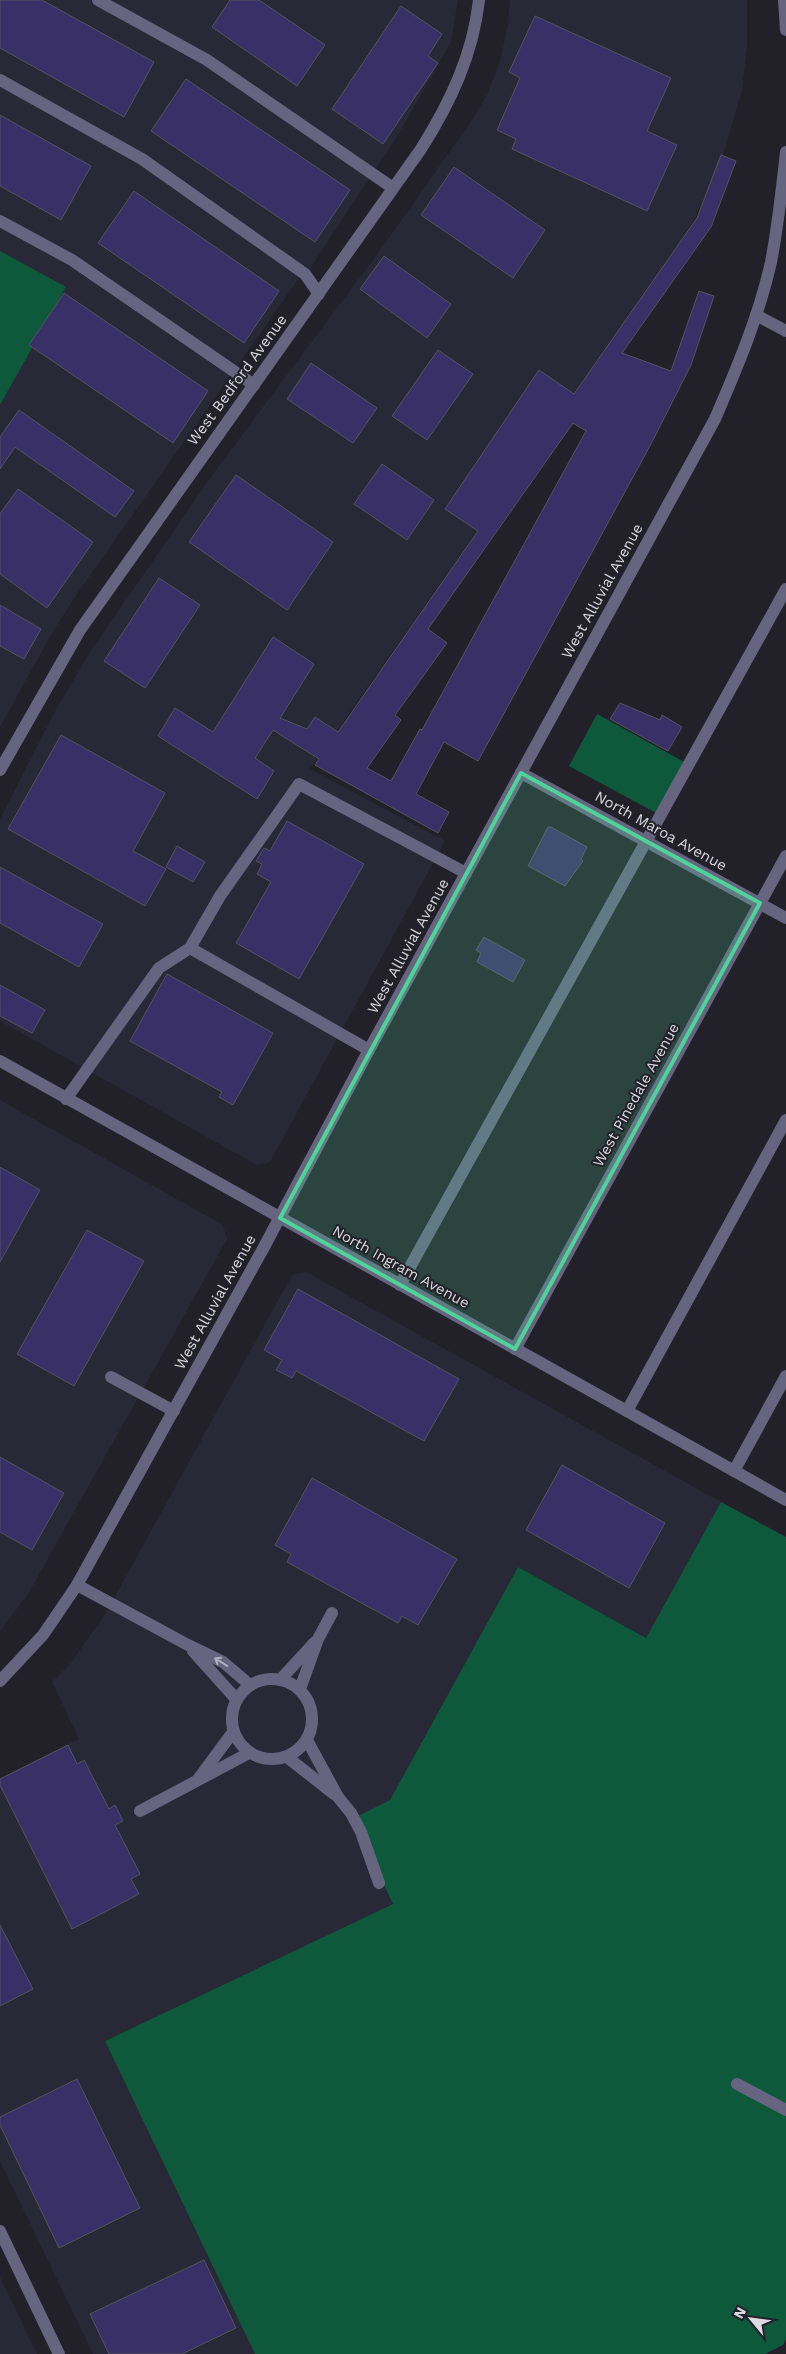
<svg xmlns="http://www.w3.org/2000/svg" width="786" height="2354" font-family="'Work Sans',sans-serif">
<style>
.built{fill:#292837}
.green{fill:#0e593b}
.building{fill:#393068;stroke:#54535d;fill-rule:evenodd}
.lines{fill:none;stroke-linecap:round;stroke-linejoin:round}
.minor{stroke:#66647f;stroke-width:12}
.oneway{stroke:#b1b1be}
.marked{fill:#4ed399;fill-opacity:0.2;stroke:#4ed399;stroke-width:4;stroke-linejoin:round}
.labels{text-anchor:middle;stroke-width:4;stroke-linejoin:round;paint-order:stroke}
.street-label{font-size:15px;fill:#dadae0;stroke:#22212a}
</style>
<rect width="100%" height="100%" fill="#22212a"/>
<g class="built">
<polygon points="0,0 458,0 451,42 398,135 307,273 304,271 77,594 52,633 0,727"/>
<polygon points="510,0 747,0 747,47 742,90 721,162 688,231 310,769 445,841 270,1162 257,1165 0,1021 0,819 54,713 90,652 213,474 381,249 470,123 487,95 500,62 508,24"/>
<polygon points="0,1100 223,1225 227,1239 28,1594 0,1631"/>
<polygon points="306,1272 721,1502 646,1638 518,1567 390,1800 352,1819 393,1904 105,2041 256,2354 93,2354 0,2161 0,1778 79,1739 52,1682 71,1663 107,1611 292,1275"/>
<polygon points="0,2277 37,2354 0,2354"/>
</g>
<g class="green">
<polygon points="0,251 66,287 0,405"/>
<polygon points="597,714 686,763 658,814 569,766"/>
<polygon points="721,1502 786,1537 786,2339 783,2345 765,2354 255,2354 105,2041 393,1904 352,1819 390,1800 518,1567 646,1638"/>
</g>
<g class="building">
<polygon points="0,0 42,0 154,62 124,117 0,48"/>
<polygon points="230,0 259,0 325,45 297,86 212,27"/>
<polygon points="401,6 442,34 428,56 438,63 383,144 332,109"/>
<polygon points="535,16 671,78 647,131 677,145 647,211 512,149 516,139 497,130 520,78 509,72"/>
<polygon points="186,79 350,190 315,242 151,131"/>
<polygon points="0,115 91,166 61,220 0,186"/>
<path d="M721,155L736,161L711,227L622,353L671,371L699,291L714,296L691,365L651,444L478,761L444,742L416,794L449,812L438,833L315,765L319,759L273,730L255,758L274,771L257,799L158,736L175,708L213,732L273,637L314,664L280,718L307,729L315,717L338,732L478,531L445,509L539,370L574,394L697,218ZM573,423L586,431L422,730L420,729L391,781L367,768L401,720L395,715L447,643L428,629Z"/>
<polygon points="454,167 545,230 513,278 421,215"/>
<polygon points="134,191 279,291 244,343 98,243"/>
<polygon points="384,256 451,304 427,338 360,289"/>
<polygon points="64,293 208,391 173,443 29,345"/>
<polygon points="438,350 473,374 427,440 392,416"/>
<polygon points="311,363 377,408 353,443 287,399"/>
<polygon points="19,410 134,491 115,517 15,447 0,469 0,437"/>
<polygon points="382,464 434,500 407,540 354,504"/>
<polygon points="236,475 333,542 287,610 189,542"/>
<polygon points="18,489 93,542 47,608 0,574 0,514"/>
<polygon points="159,578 200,605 145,688 104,661"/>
<polygon points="0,605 41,629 24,659 0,646"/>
<polygon points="620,703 660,720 662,715 682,727 668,751 610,719"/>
<polygon points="61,735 165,793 133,851 166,869 145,906 8,829"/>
<polygon points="287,821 364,864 299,979 236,943 271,882 257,874 262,864 256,861 264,848 270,851"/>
<polygon points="548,827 551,827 587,847 581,859 583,861 565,886 528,866"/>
<polygon points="177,846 205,862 193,882 166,867"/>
<polygon points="0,867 103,924 79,967 0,923"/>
<polygon points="484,937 525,960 513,982 477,962 481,953 476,950"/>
<polygon points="167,974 273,1033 233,1105 219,1097 222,1092 130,1041"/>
<polygon points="0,985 45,1010 32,1033 0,1016"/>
<polygon points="0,1167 40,1190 0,1262"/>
<polygon points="87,1230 144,1261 74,1386 17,1354"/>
<polygon points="298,1289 459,1379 424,1441 296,1371 292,1378 276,1370 282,1360 264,1350"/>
<polygon points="0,1457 64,1493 32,1550 0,1532"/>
<polygon points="562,1465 665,1523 629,1588 526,1530"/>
<polygon points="312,1478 457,1559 418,1625 402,1616 398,1623 287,1562 291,1554 275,1545"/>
<polygon points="68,1745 77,1764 84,1760 109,1809 115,1805 123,1821 115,1825 140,1874 131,1879 139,1894 72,1929 0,1785 0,1779"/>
<polygon points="0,1925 33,1989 0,2006"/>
<polygon points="77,2079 140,2208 59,2248 0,2125 0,2117"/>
<polygon points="204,2260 236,2328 182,2354 109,2354 90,2314"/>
</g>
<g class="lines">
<g class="minor">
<polyline points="98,0 207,60 393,188"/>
<polyline points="784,0 786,30"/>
<polyline points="0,80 142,159 305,274 319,294"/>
<polyline points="0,221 72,260 254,385"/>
<polyline points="756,315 786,331"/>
<path d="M0,770L80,630L421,149C450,103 473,55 479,0"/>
<polyline points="521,773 786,918"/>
<polyline points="190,948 369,1050"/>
<polyline points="0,1061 786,1500"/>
<polyline points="66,1099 159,968 190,948 220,896 299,784 466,873"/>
<polyline points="400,1285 786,589"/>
<polyline points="515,1349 786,856"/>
<polyline points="111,1377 174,1411"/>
<polyline points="627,1411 786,1120"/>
<polyline points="734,1471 786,1376"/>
<polyline points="77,1585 188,1645 223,1662 250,1685"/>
<polyline points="193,1651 236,1699"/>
<circle cx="272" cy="1719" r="40"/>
<polyline points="280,1680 314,1643"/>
<path d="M0,1681L43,1635L77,1585L264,1247L369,1050L715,419C737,368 759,316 771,262C778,226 782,189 786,152"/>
<polyline points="300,1689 318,1639 332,1613"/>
<polyline points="307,1740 338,1797 351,1813 361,1832 379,1883"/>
<polyline points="287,1757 334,1794"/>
<polyline points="199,1778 233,1732"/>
<polyline points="140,1811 249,1753"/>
<polyline points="737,2084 786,2110"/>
<polyline points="0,2231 59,2354"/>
</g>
</g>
<defs><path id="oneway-shaft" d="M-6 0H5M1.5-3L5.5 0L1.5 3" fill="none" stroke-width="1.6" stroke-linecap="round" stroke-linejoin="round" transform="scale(1.25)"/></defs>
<use class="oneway" href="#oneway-shaft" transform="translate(221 1662) rotate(-148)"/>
<path class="marked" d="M521,773L760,903L515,1349L280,1218Z"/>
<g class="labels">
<g class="street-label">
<text transform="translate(237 380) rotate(-54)" y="5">West Bedford Avenue</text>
<text transform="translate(602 591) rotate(-61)" y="5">West Alluvial Avenue</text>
<text transform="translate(661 831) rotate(29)" y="5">North Maroa Avenue</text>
<text transform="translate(408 946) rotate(-61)" y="5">West Alluvial Avenue</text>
<text transform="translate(636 1095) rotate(-61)" y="5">West Pinedale Avenue</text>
<text transform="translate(401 1267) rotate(29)" y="5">North Ingram Avenue</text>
<text transform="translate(215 1302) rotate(-61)" y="5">West Alluvial Avenue</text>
</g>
</g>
<g transform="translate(751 2319) rotate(299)" stroke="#22212a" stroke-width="4" paint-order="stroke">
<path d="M0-4L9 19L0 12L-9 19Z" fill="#dadae0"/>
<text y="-8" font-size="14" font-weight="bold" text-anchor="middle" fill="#dadae0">N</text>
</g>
</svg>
